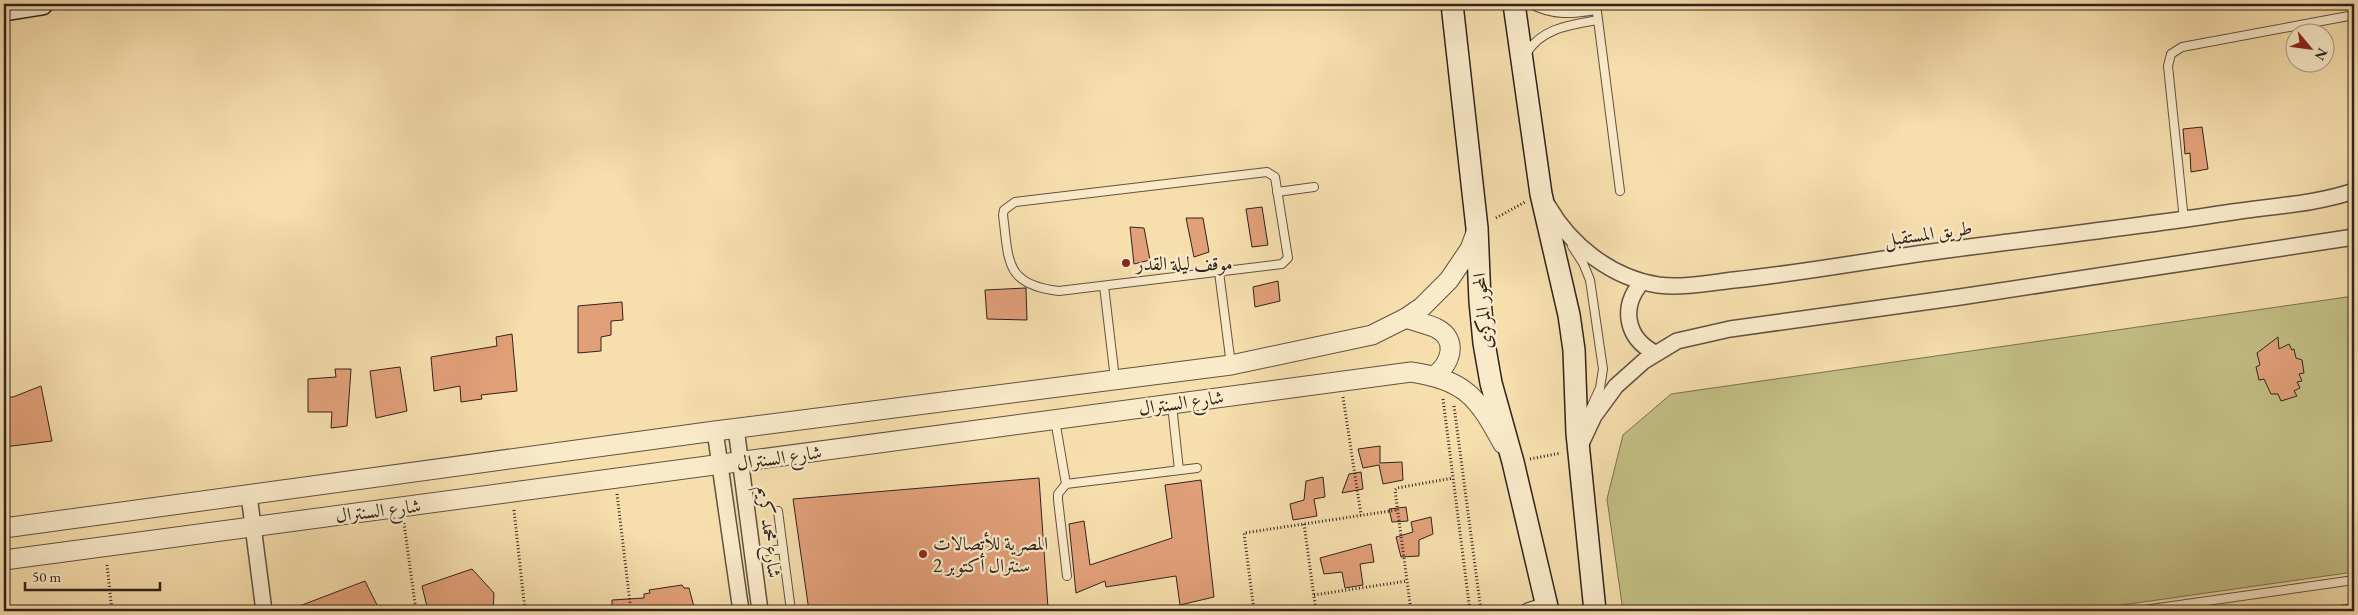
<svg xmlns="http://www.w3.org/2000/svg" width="2358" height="615" font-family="'EB Garamond',Amiri,serif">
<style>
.green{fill:#c3bf85;stroke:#7a7152}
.building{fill:#e2a079;stroke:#31231e}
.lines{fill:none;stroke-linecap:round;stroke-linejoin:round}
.service-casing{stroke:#625242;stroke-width:10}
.minor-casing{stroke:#625242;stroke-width:18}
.tertiary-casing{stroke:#625242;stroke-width:21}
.secondary-casing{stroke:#31231e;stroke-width:24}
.path{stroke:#31231e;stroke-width:3;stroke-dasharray:1 2.5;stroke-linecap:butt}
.service{stroke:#f9eaca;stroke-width:8}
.minor{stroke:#f9eaca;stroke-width:15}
.tertiary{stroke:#f9eaca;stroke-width:19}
.secondary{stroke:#f9eaca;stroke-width:21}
.poi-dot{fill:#8f2418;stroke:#f9eaca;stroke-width:2}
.labels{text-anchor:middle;stroke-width:4.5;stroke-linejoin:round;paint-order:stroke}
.street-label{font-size:19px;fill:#31231e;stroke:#f9eaca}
.poi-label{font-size:19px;fill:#31231e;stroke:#f9eaca;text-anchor:start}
</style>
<rect width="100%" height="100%" fill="#f6dead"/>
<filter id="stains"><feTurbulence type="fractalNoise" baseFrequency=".004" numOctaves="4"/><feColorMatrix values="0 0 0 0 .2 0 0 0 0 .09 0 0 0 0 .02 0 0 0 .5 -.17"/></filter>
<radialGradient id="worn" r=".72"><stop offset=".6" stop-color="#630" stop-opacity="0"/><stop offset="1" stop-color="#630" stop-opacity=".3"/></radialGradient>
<polygon class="green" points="2354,296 2354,572 2080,611 1623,611 1607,499 1623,435 1671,394"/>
<g class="building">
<polygon points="2202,127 2208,169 2191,172 2190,153 2185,154 2183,129"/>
<polygon points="1262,207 1268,245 1252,247 1246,209"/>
<polygon points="1186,218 1203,218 1209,252 1194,257"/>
<polygon points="1130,227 1144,228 1150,260 1134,264"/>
<polygon points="1278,281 1280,301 1255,307 1253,287"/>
<polygon points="1026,288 1027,320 987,319 985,290"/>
<polygon points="622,302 623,320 611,321 611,335 601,337 601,351 578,353 578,306"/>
<polygon points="512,334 517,391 481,395 482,399 461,402 460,386 434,391 431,357 497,346 496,337"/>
<polygon points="2278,337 2279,349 2289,344 2292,350 2294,349 2296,358 2302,360 2304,373 2299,374 2302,381 2297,382 2300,388 2294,391 2297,396 2281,401 2278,394 2271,394 2264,379 2259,380 2256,367 2260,365 2257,353"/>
<polygon points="400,367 407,411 376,418 370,371"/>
<polygon points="335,369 351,369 347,426 331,428 332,412 308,412 308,379 336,377"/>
<polygon points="41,386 52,441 4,447 4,397 13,397"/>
<polygon points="1380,446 1380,463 1402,462 1403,480 1383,484 1379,465 1363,468 1358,449"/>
<polygon points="1361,472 1363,489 1342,493 1349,474"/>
<polygon points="1323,477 1325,497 1314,499 1317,516 1293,520 1290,504 1304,500 1306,481"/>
<polygon points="1039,478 1048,608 1029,611 809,611 793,499"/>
<polygon points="1201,480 1214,597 1180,605 1176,576 1106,587 1105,581 1076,593 1069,524 1084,521 1090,565 1172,538 1165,485"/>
<polygon points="1406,507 1408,521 1392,522 1389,509"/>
<polygon points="1431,517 1433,534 1419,540 1419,556 1401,557 1396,537 1413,532 1411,522"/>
<polygon points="1371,544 1374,562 1360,564 1363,585 1345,588 1342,572 1324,574 1320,558"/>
<polygon points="472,569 494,593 493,611 428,611 422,586"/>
<polygon points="365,581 380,611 289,611 289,610"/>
<polygon points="682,585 684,588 689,588 695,611 612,611 612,600 644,598 644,594 650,593 649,590"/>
</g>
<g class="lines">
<defs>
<g id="service">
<path d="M1531,4C1553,16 1573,14 1596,10"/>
<polyline points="1596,4 1620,191"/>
<path d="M1526,54C1541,28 1570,25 1598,20"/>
<path d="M1267,172L1275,177L1288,258L1282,264L1059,291C1004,285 1009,260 1003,215L1004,210L1015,202Z"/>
<polyline points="1277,192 1314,187"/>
<polyline points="2184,220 2168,66 2171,54 2182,47 2354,15"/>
<polyline points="1572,246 1583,263 1590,280 1603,369 1600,388 1588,414"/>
<polyline points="1219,272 1231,365"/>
<polyline points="1104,286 1115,379"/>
<polyline points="1172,405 1179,470"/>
<polyline points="1055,420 1066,484"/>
<polyline points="778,511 791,611"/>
<polyline points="752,553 783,549"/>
<polyline points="1067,576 1058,500 1058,494 1066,484 1197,468"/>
<polyline points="2137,611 2354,580"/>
<polyline points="2333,611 2354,608"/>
</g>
<g id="minor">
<path d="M1548,206C1570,245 1612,278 1658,285C1683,288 1709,283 1734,280C1803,273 1871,260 1939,251C2037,238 2136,227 2233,212C2273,206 2316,204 2354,191"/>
<path d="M1642,282C1620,307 1626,338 1655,353"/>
<polyline points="736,428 760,611"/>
<polyline points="715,431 741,611"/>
<polyline points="1579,448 1594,416 1616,386 1644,361 1677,341 1730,329 1960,297 2354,237"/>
<polyline points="249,495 264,611"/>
<polyline points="1528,611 1547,605"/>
</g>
<g id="tertiary">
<path d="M1406,318C1416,322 1427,324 1436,328C1459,339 1451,364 1434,376"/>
<polyline points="4,528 715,431 1231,365 1372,335 1406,318 1422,307 1449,280 1470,249 1477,230"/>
<path d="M4,560L1411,372C1466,380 1478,398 1503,444"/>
</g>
<g id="secondary">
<polyline points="1452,4 1477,228 1480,301 1484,343 1491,383 1513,462 1548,611"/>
<polyline points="1514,4 1541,194 1569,315 1574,350 1577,433 1595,611"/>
<polyline points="4,10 42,4"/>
</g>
</defs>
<use href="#service" class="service-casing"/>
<use href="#minor" class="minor-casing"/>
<use href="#tertiary" class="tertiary-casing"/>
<use href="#secondary" class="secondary-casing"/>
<g class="path">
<polyline points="1496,218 1525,202"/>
<polyline points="1343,397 1361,515"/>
<polyline points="1443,399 1470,611"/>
<polyline points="1454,406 1481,611"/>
<polyline points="1530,459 1561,453"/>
<polyline points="617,494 631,611"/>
<polyline points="514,510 525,611"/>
<polyline points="404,523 416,611"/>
<polyline points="1304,524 1316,611"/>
<polyline points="107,565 112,611"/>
<polyline points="1314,595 1407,581"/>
<polyline points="1254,611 1244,533 1397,510"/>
<polyline points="1411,611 1395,490 1397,488 1453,478"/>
</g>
<use href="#service" class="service"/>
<use href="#minor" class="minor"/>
<use href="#tertiary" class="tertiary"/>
<use href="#secondary" class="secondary"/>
</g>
<g class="poi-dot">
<circle cx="1126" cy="263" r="5"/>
<circle cx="923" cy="554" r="5"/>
</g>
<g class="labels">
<g class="street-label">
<text transform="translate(1928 233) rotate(-8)" y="7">طريق المستقبل</text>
<text transform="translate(1482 311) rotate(-95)" y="7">المحور المركزى</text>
<text transform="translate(1181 402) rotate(-8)" y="7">شارع السنترال</text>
<text transform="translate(779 457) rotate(-8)" y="7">شارع السنترال</text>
<text transform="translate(378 510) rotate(-7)" y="7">شارع السنترال</text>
<text transform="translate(770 532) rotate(83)" y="7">شارع محمد كريم</text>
</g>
<g class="poi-label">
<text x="1136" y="270">موقف ليلة القدر</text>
<text x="933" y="550">المصرية للأتصالات<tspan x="933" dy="22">سنترال أكتوبر 2</tspan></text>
</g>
</g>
<rect width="2358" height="615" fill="none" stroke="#f6dead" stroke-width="20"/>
<rect x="5" y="5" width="2348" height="605" fill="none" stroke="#31231e" stroke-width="2.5"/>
<rect x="10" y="10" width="2338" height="595" fill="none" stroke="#31231e"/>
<g transform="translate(2310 48) rotate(119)"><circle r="24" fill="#f9eaca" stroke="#a99a85"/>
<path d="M0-4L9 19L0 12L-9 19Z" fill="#8f2418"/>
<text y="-8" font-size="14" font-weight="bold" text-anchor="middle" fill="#31231e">N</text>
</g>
<path d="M25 582v8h135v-8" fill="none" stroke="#31231e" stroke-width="2.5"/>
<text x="32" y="582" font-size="15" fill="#31231e" stroke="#f9eaca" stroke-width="4" paint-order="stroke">50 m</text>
<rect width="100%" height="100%" filter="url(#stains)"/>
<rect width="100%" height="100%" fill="url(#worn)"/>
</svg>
